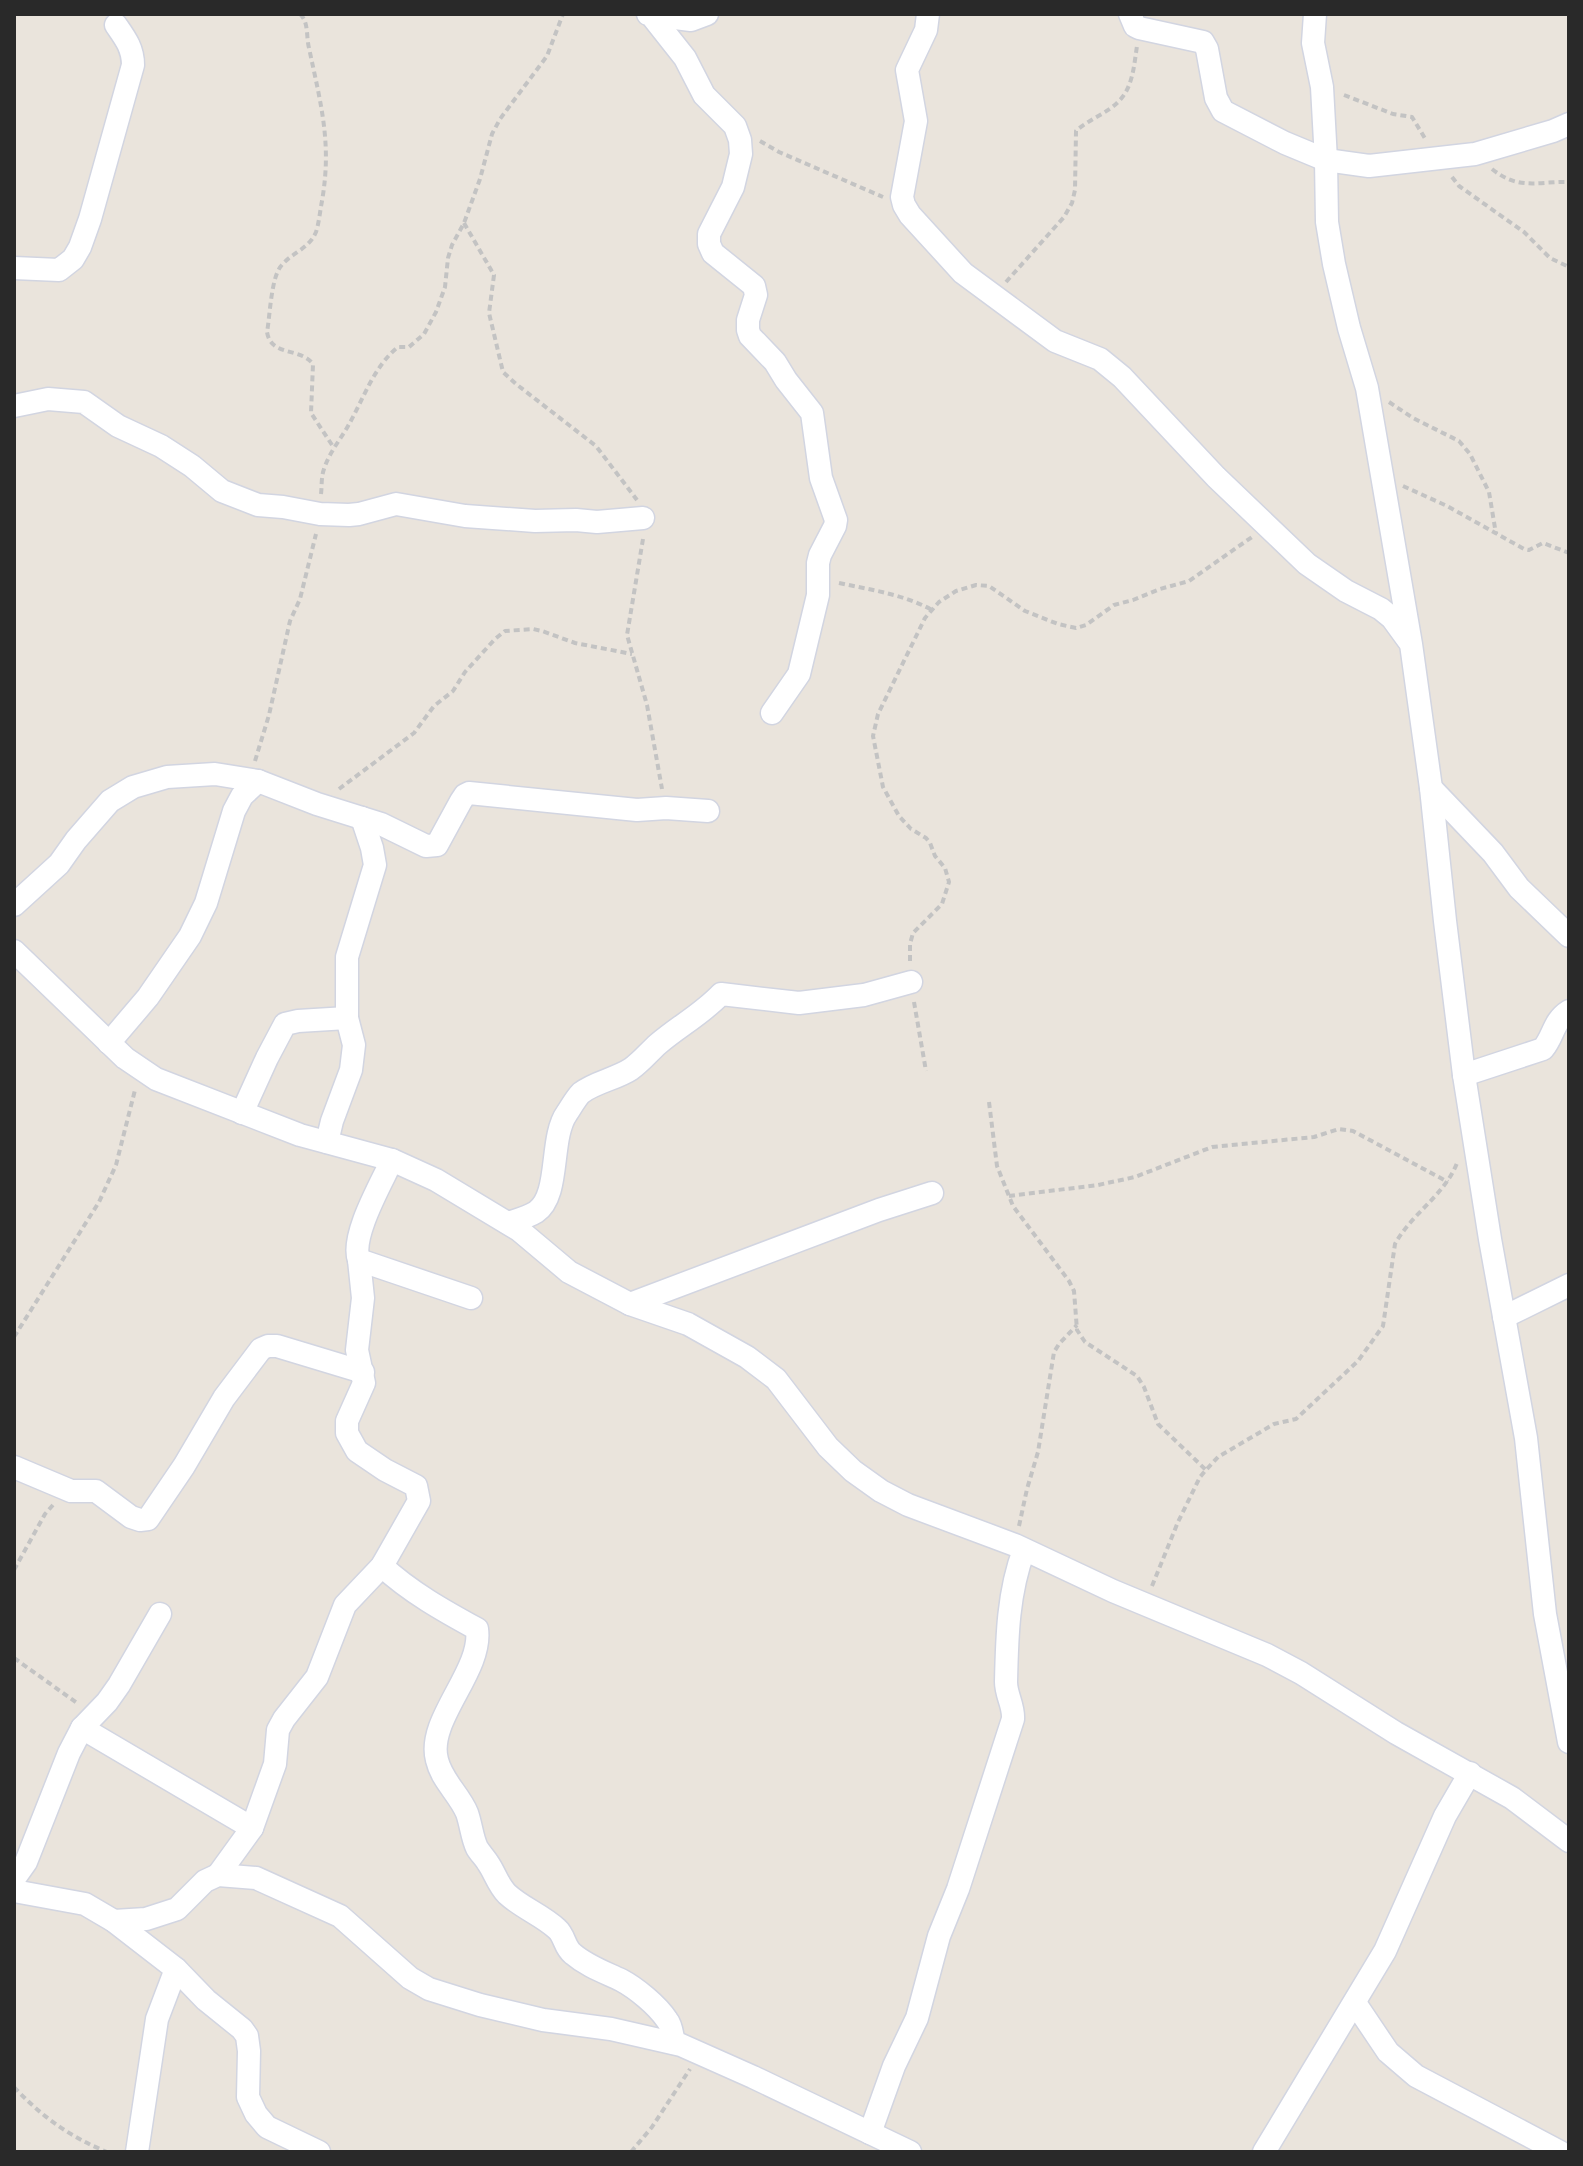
<svg xmlns="http://www.w3.org/2000/svg" width="1583" height="2166" font-family="'Titillium Web',sans-serif">
<style>
.lines{fill:none;stroke-linecap:round;stroke-linejoin:round}
.street-casing{stroke:#d2d5e1;stroke-width:25}
.path{stroke:#c3c3c3;stroke-width:4;stroke-dasharray:6 4;stroke-linecap:butt}
.street{stroke:#fff;stroke-width:22}
</style>
<rect width="100%" height="100%" fill="#eae4dc"/>
<g class="lines">
<defs>
<g id="street">
<polyline points="648,14 651,15 685,58 704,95 735,126 740,140 741,154 733,187 709,234 709,244 713,253 754,286 756,295 748,320 748,330 750,336 775,362 786,380 812,413 821,478 836,520 835,526 820,555 818,563 818,595 799,674 772,713"/>
<polyline points="928,14 926,30 907,70 916,121 902,197 904,205 910,215 963,273 1055,341 1100,359 1122,377 1216,477 1307,564 1346,591 1381,609 1392,618 1408,640"/>
<polyline points="1130,14 1135,26 1139,28 1203,42 1207,49 1216,98 1223,111 1285,143 1326,160 1369,166 1475,154 1553,131 1569,124"/>
<polyline points="1315,14 1313,43 1322,87 1326,160 1327,222 1334,264 1349,328 1367,388 1411,644 1431,788 1445,921 1464,1075 1490,1239 1526,1438 1545,1614 1569,1742"/>
<polyline points="651,15 691,20 707,14"/>
<path d="M14,268L59,270L73,259L80,247L90,219L133,65C133,48 125,38 116,25"/>
<polyline points="14,406 48,399 84,402 118,426 161,446 192,466 222,491 258,505 283,507 320,514 349,515 359,514 396,504 465,516 535,521 576,520 597,522 643,518"/>
<polyline points="1431,788 1493,853 1519,888 1569,936"/>
<polyline points="14,905 59,864 76,840 110,801 133,787 167,777 215,774 258,781 317,804 381,824 426,846 437,845 461,801 465,795 469,793 637,810 666,808 708,811"/>
<polyline points="14,951 125,1058 156,1079 300,1135 392,1160 436,1180 519,1230 569,1272 630,1304 688,1324 747,1357 776,1379 828,1447 853,1471 881,1491 908,1505 1015,1545 1113,1591 1267,1655 1301,1673 1396,1733 1512,1798 1569,1841"/>
<polyline points="109,1043 148,997 190,936 206,903 234,811 242,796 258,781"/>
<path d="M1464,1075L1543,1049C1554,1036 1553,1021 1569,1011"/>
<polyline points="242,1113 267,1058 285,1024 298,1021 347,1018"/>
<polyline points="327,1142 332,1121 351,1070 354,1045 347,1018 347,957 375,865 372,848 362,818"/>
<path d="M392,1160C381,1184 350,1237 359,1260L471,1298"/>
<path d="M508,1223C517,1220 528,1217 536,1212C561,1195 549,1138 567,1113C571,1107 576,1098 581,1093C595,1082 616,1079 631,1069C641,1062 649,1052 658,1044C679,1026 702,1014 721,994L799,1003L864,995L911,982"/>
<polyline points="630,1304 879,1210 932,1193"/>
<polyline points="1504,1317 1569,1285"/>
<polyline points="14,1467 71,1491 96,1491 131,1517 140,1520 148,1519 184,1466 224,1398 261,1349 268,1346 277,1346 363,1372"/>
<path d="M382,1566C410,1592 444,1611 477,1629C483,1671 426,1720 437,1760C442,1781 459,1794 467,1813C471,1824 472,1838 477,1848C480,1853 485,1858 488,1863C495,1873 498,1885 507,1894C522,1908 542,1915 557,1929C565,1936 564,1947 573,1954C587,1966 604,1972 621,1980C636,1988 657,2005 667,2020C672,2026 672,2035 674,2043"/>
<polyline points="82,1728 252,1828"/>
<polyline points="218,1875 252,1828 275,1764 278,1730 284,1719 317,1677 345,1605 382,1566 419,1501 416,1486 385,1470 357,1451 347,1433 347,1421 364,1383 357,1350 363,1298 359,1260"/>
<polyline points="14,1879 26,1862 69,1753 82,1728 107,1702 119,1685 160,1614"/>
<polyline points="14,1891 85,1904 114,1921 176,1969 206,2000 242,2029 247,2036 249,2051 248,2097 256,2114 267,2127 319,2152"/>
<polyline points="114,1921 146,1919 177,1909 205,1881 218,1875 256,1878 340,1916 410,1978 429,1989 480,2005 543,2020 611,2029 681,2045 753,2077 910,2152"/>
<polyline points="1355,2003 1388,2052 1416,2076 1560,2152"/>
<path d="M870,2133L894,2066L917,2018L939,1936L958,1889L1013,1719C1014,1706 1006,1695 1006,1682C1007,1637 1008,1592 1024,1550"/>
<polyline points="137,2152 157,2019 176,1969"/>
<polyline points="1264,2152 1385,1951 1445,1816 1470,1773"/>
</g>
</defs>
<use href="#street" class="street-casing"/>
<g class="path">
<path d="M300,14C309,22 306,37 309,48C321,105 332,143 322,201C320,211 319,223 316,232C309,249 291,253 281,266C271,278 270,316 267,332C271,357 300,347 313,364L311,413L334,448"/>
<polyline points="1344,95 1393,114 1412,117 1426,140"/>
<polyline points="760,141 779,152 883,197"/>
<path d="M1492,169C1519,191 1539,181 1569,182"/>
<polyline points="1452,177 1459,186 1524,232 1550,258 1569,267"/>
<polyline points="464,223 494,275 489,313 503,372 516,384 596,446 637,500"/>
<path d="M1006,282L1064,217L1072,203L1075,190L1076,131C1089,119 1108,113 1119,101C1133,87 1134,65 1137,46"/>
<polyline points="1389,402 1413,418 1459,441 1470,454 1489,492 1496,534"/>
<polyline points="1403,486 1447,506 1524,549 1529,550 1543,543 1569,553"/>
<path d="M321,494C322,486 321,477 324,469C329,453 340,440 348,426C363,400 374,366 398,347H409L424,334L436,312L445,287L448,258L452,245L464,223L480,179L492,134L500,119L547,56L563,14"/>
<polyline points="643,539 627,635 647,705 662,789"/>
<path d="M839,583C871,590 903,594 932,610"/>
<polyline points="255,761 269,715 290,621 300,599 316,534"/>
<polyline points="339,789 414,733 434,706 453,691 465,672 495,639 505,631 533,629 542,631 575,643 632,654"/>
<polyline points="910,961 910,944 913,933 942,904 949,882 945,868 935,856 930,843 926,838 911,829 899,816 883,787 873,736 878,714 925,618 939,602 956,591 976,585 989,586 1025,611 1058,624 1076,628 1086,625 1114,605 1133,600 1160,589 1189,581 1252,537"/>
<polyline points="914,1002 926,1071"/>
<polyline points="989,1102 997,1166 1013,1206 1069,1281 1074,1291 1077,1330 1085,1342 1137,1376 1144,1387 1158,1424 1206,1470"/>
<polyline points="1009,1196 1098,1185 1135,1177 1212,1147 1314,1137 1339,1129 1353,1131 1448,1182"/>
<polyline points="14,1337 99,1202 116,1165 135,1090"/>
<polyline points="1019,1526 1027,1489 1038,1452 1054,1352 1059,1344 1077,1325"/>
<polyline points="14,1570 45,1514 53,1505"/>
<path d="M1152,1586L1178,1522L1200,1477L1206,1470L1218,1457L1274,1424L1296,1419L1358,1361L1383,1326L1395,1244C1412,1213 1444,1196 1457,1163"/>
<polyline points="14,1658 77,1703"/>
<path d="M14,2087C41,2116 70,2137 107,2152"/>
<polyline points="631,2152 652,2127 690,2069"/>
</g>
<use href="#street" class="street"/>
</g>
<rect width="1583" height="2166" fill="none" stroke="#292929" stroke-width="32"/>
</svg>
